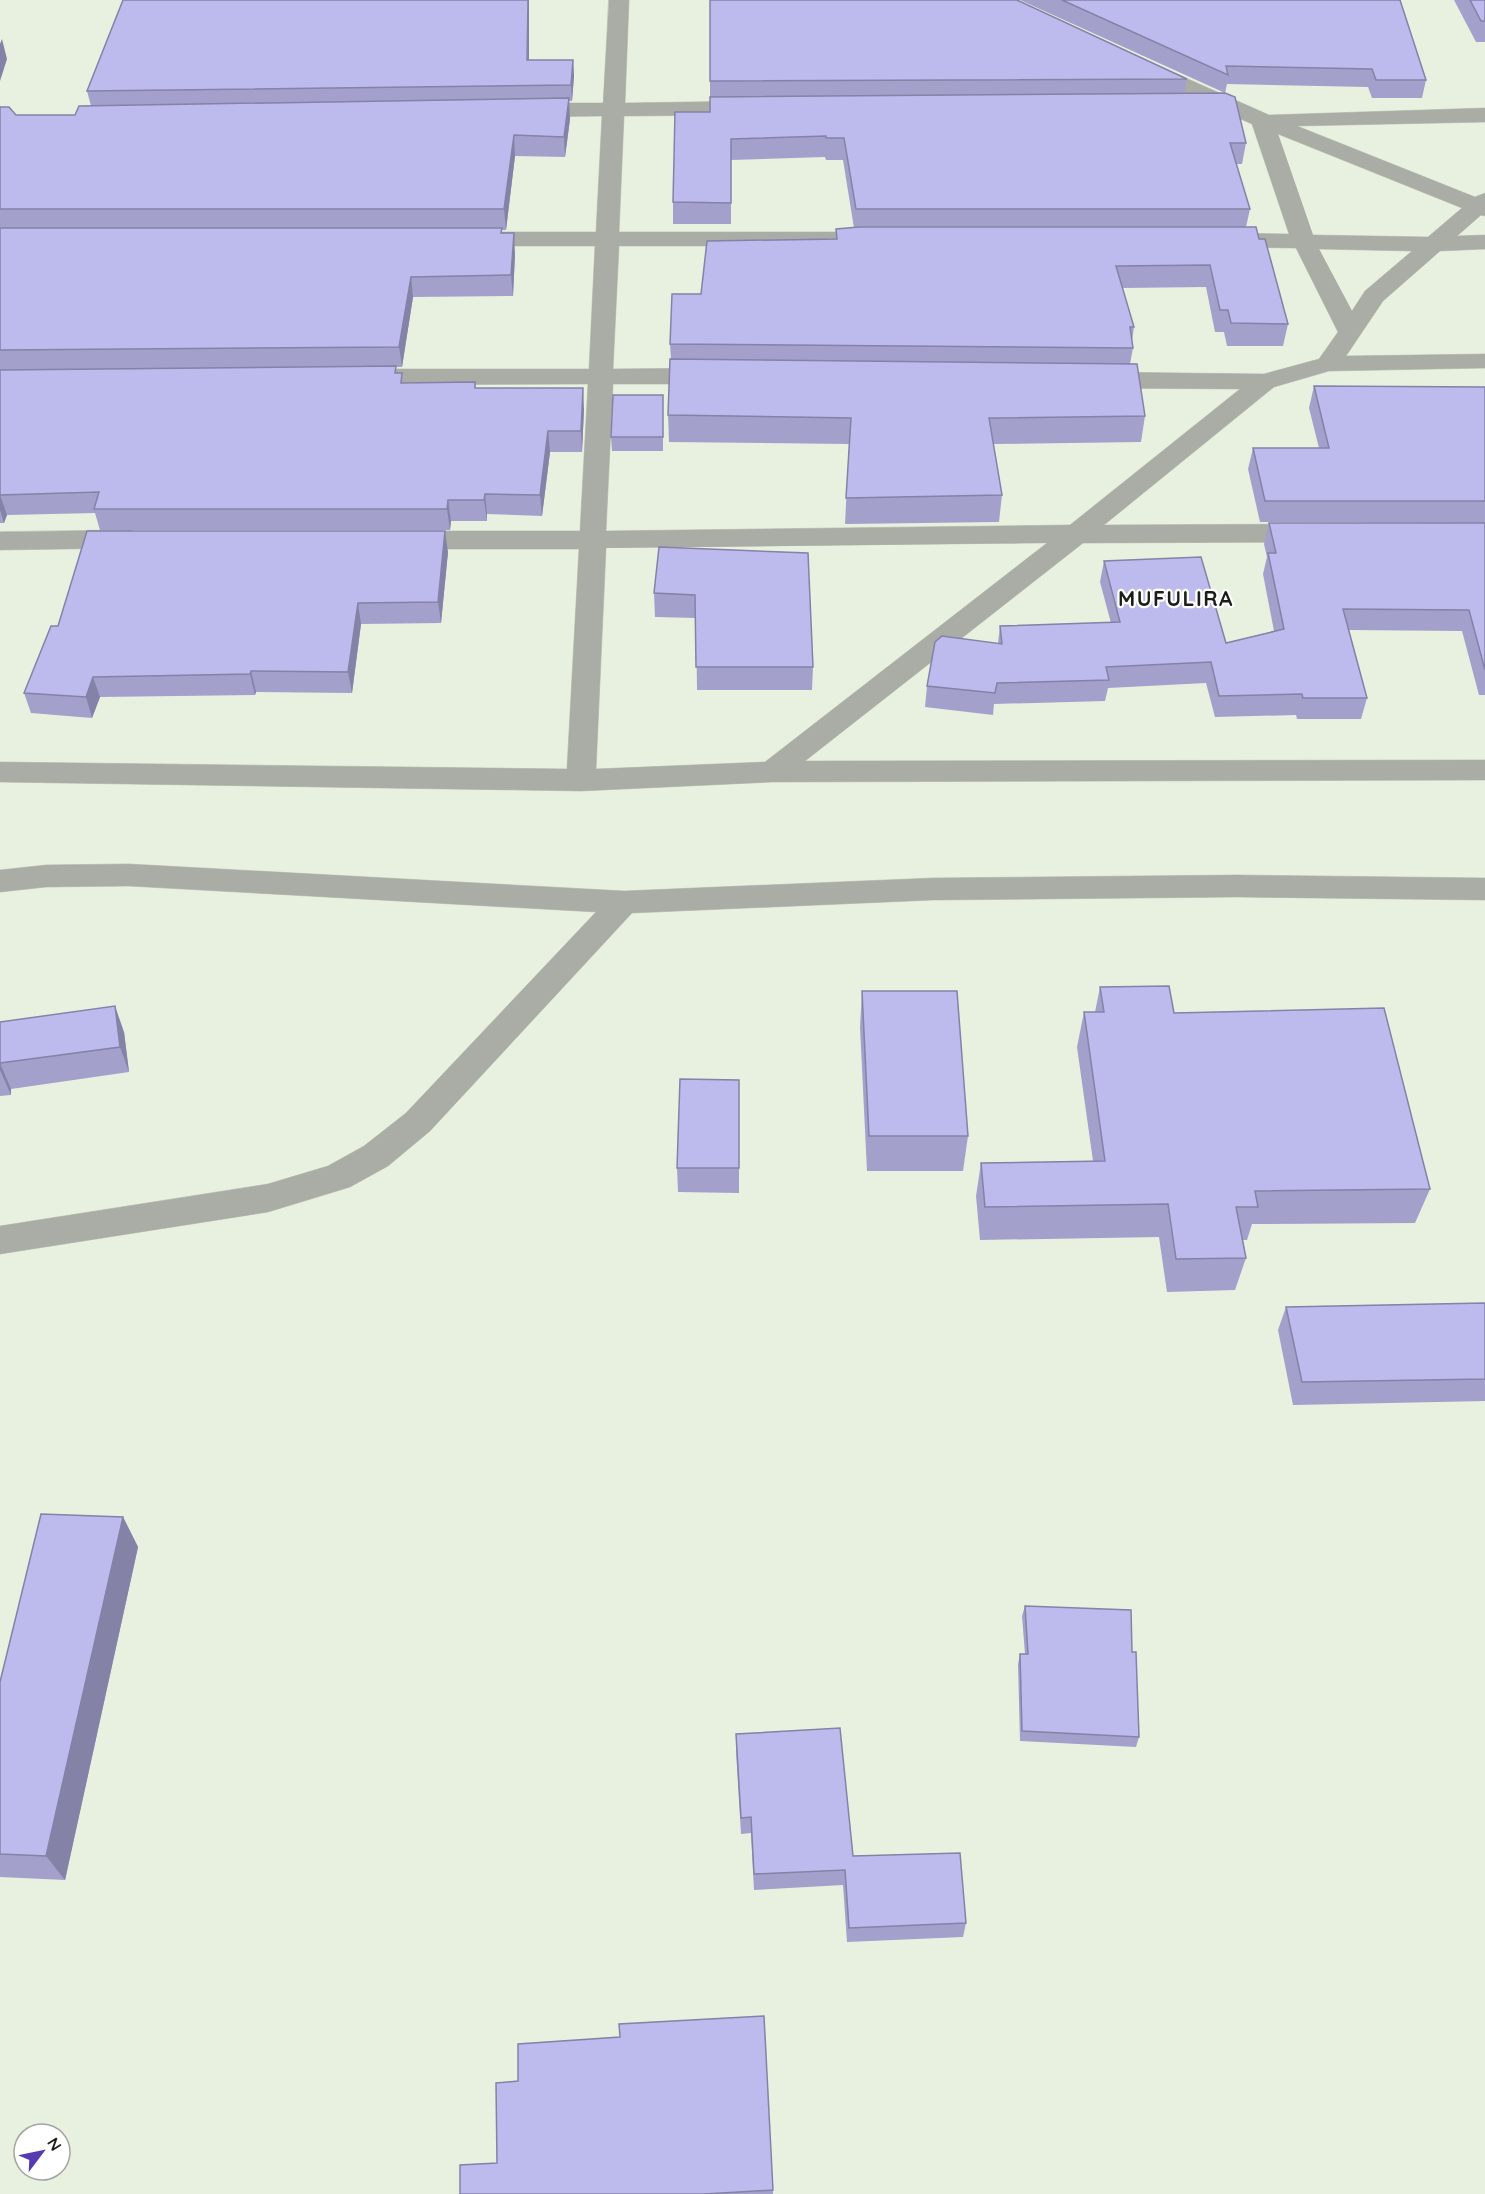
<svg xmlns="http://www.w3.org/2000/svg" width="1485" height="2194" font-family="Quicksand,sans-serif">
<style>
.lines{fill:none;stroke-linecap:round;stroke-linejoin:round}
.minor-casing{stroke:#c3cbbb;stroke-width:1}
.minor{fill:#a9ada5;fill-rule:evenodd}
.wall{fill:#a3a0cc}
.shaded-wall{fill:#8482a6}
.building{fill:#bdbaed;stroke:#8482a6;stroke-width:1.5}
.labels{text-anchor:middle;stroke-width:4.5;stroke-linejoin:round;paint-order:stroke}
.district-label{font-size:21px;font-weight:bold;letter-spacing:1.5px;fill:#1b1e18;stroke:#fff}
</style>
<rect width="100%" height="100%" fill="#e8f1df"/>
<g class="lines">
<defs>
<g id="minor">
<path d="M609,0H629L625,103L755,101L763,103L766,108L763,113L755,115L624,116L619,232H856L864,234L868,239L864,244L856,246H619L613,369L714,368L723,371L726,376L723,381L714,384H613L606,531L1070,525L1240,389L1096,388L1087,385L1084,380L1087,375L1096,372L1264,374L1319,359L1338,332L1296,248L1220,247L1212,245L1208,240L1212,235L1220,233L1289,234L1252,124L1136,73L1133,68L1136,63H1152L1269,115L1485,108V122L1297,126L1475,197L1485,193V216L1481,215L1457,236L1485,235V249L1440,251L1383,301L1346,356L1485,354V368L1329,371L1274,387L1104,525L1312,524L1321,527L1325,533L1321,539L1312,542L1083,543L805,761L1485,760V780L772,782L581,791L0,782V762L567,769L579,549H401L392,546L388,540L392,534L401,531H580L588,384L358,385L349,382L346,377L349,372L358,369H589L595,246H470L462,244L458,239L462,234L470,232H596L602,116L525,117L517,115L514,110L517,105L525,103H603ZM1278,134L1462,208L1428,237L1313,235ZM1319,249L1412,251L1365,291L1352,311ZM1047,543L765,762L596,769L606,548Z"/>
<polygon points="130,530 139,533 143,539 139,545 130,548 0,550 0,532"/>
<polygon points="129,864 624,891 933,878 1237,875 1485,878 1485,900 1237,897 933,900 632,913 430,1131 388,1166 350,1187 268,1212 0,1254 0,1226 268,1184 328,1166 364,1146 406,1113 596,912 129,886 46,887 0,892 0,870 46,865"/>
</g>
</defs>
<use href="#minor" class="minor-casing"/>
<use href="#minor" class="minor"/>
</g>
<g class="wall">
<polygon points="710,0 1187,79 1185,93 1246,143 1242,164 1236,164 1250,209 1246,227 1288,324 1283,346 1227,346 1224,332 1215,332 1206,287 1122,288 1134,327 1132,341 1133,348 1130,364 1145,416 1141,442 993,444 1002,495 999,522 845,524 849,444 669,442 668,415 671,359 670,344 701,294 836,239 836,229 854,228 843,160 826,160 825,157 731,160 731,224 673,224 673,202 710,112"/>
<polygon points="1020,0 1400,0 1426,80 1422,98 1372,98 1368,87 1227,84 1225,93"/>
<polygon points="1454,0 1485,0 1485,42 1476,42"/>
<polygon points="529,60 573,60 574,76 572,101 569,101 570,119 565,157 515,156 506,230 502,230 502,233 515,254 513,296 413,297 402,367 396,367 397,373 402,373 403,383 475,382 476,388 584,409 582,452 550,452 542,516 487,514 487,521 451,521 450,530 100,530 95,513 7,515 4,523 0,523 0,107 16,115 75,115 91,106 87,91"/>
<polygon points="1314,386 1485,387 1485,523 1260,522 1248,469 1253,448 1319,448 1309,408"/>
<polygon points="663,395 663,451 612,451 611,437"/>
<polygon points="1269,523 1485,523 1485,695 1479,695 1462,631 1349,630 1367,698 1361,719 1297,719 1296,715 1215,717 1206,683 1108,688 1105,701 994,704 993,715 925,707 927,686 998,643 1000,626 1111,623 1100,582 1104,561 1226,643 1274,631 1263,574 1267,557 1264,544"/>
<polygon points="659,547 813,667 812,690 697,690 696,618 655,617 654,593"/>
<polygon points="448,552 441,623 361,624 352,693 256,692 255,695 100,697 92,718 31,713 24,693 58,626"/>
<polygon points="1100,987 1174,1013 1430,1189 1415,1223 1252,1224 1247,1240 1243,1240 1246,1258 1235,1290 1167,1292 1159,1237 980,1240 976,1196 981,1163 1093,1161 1077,1047 1084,1012 1095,1012"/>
<polygon points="862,991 968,1136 963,1171 867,1171 860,1027"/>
<polygon points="0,1022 124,1032 129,1072 11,1089 11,1095 0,1096"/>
<polygon points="739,1080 739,1193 678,1192 677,1168"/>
<polygon points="1485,1303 1485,1401 1293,1405 1278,1330 1286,1307"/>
<polygon points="123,1517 138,1547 65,1880 0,1877 0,1682"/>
<polygon points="1025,1606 1132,1652 1139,1737 1136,1747 1020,1741 1018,1664 1020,1654 1025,1654 1022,1616"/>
<polygon points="736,1734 853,1856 966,1923 963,1937 847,1942 843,1885 754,1890 751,1833 741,1834 736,1751"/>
<polygon points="773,2190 773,2194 460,2194"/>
</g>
<g class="shaded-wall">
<polygon points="528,0 529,0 529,76 527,60"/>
<polygon points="2,39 7,59 0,81 0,44"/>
<polygon points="573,60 574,76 572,101 571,85"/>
<polygon points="569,98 570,119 565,157 564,137"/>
<polygon points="514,135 515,156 506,230 504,209"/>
<polygon points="514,233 515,254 513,296 511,275"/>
<polygon points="411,277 413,297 402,367 399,347"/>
<polygon points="583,388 584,409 582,452 581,431"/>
<polygon points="548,431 550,452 542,516 540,495"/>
<polygon points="485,494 487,514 487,521 484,500"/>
<polygon points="0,495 7,515 4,523 0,510"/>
<polygon points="448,500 451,521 450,530 447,509"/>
<polygon points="445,531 448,552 441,623 438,602"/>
<polygon points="358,603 361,624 352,693 348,672"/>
<polygon points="251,671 256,692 255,695 250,674"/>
<polygon points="93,677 100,697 92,718 86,697"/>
<polygon points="115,1006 124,1032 129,1072 120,1047"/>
<polygon points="0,1063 11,1089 11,1095 0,1070"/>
<polygon points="123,1517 138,1547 65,1880 46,1856"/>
</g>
<g class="building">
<polygon points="123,0 528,0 527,60 573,60 571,85 87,91"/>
<polygon points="710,0 1017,0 1187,79 710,81"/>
<polygon points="1062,0 1400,0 1426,80 1376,80 1372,69 1226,66 1228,75"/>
<polygon points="1470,0 1485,0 1485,21 1481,21"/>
<polygon points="1225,93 1235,97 1246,143 1230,143 1250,209 856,209 844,138 826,138 826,136 731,139 731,203 673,202 675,112 710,112 710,97"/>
<polygon points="569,98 564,137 514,135 504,209 0,209 0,107 9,107 16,115 75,115 79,106"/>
<polygon points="859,227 1256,227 1259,239 1265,239 1288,324 1231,323 1228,310 1220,310 1210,265 1116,266 1134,327 1130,327 1133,348 670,344 672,294 701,294 707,241 837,239 836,229"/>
<polygon points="0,228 502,228 501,233 514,233 511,275 411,277 399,347 0,350"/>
<polygon points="670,359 1137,364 1145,416 989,418 1002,495 846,498 851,418 668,415"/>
<polygon points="396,366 395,373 402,373 401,383 475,382 475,388 583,388 581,431 548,431 540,495 485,494 484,500 448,500 447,509 94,509 99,492 0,495 0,370"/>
<polygon points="1314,386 1485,387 1485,501 1265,501 1253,448 1329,448"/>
<polygon points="613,395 663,395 663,437 611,437"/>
<polygon points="1269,523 1485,523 1485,670 1469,610 1343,609 1367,698 1303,698 1302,694 1219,696 1211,662 1106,667 1109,680 997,683 995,693 927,686 935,642 942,636 1002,644 1000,626 1120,622 1104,561 1201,557 1226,643 1284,629 1268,553 1276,553"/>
<polygon points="87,531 445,531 438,602 358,603 348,672 251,671 250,674 93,677 86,697 24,693 51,626 58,626"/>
<polygon points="659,547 808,553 813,667 696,667 695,595 654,593"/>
<polygon points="1169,986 1174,1013 1384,1008 1430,1189 1255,1191 1258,1207 1236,1207 1246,1258 1176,1259 1168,1204 985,1207 981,1163 1105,1161 1084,1012 1104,1012 1100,987"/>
<polygon points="862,991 957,991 968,1136 869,1136"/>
<polygon points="115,1006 120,1047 0,1063 0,1070 0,1022"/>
<polygon points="680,1079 739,1080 739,1168 677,1168"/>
<polygon points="1485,1303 1485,1379 1302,1382 1286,1307"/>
<polygon points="41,1514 123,1517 46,1856 0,1854 0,1682"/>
<polygon points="1025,1606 1131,1610 1132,1652 1136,1652 1139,1737 1022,1731 1020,1654 1028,1654"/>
<polygon points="840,1728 853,1856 960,1853 966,1923 849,1928 845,1870 754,1874 751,1817 741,1818 736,1734"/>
<polygon points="764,2016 773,2190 704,2194 460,2194 460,2165 497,2163 496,2083 518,2081 518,2044 620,2037 619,2024"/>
</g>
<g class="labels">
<g class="district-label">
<text x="1176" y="606">MUFULIRA</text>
</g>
</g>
<g transform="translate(42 2152) rotate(58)"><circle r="28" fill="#ffffff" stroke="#a4a5a3" stroke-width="1.5"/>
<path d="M0-4.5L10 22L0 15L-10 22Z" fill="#553ab2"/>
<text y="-9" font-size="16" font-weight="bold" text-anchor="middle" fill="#1b1e18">N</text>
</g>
</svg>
